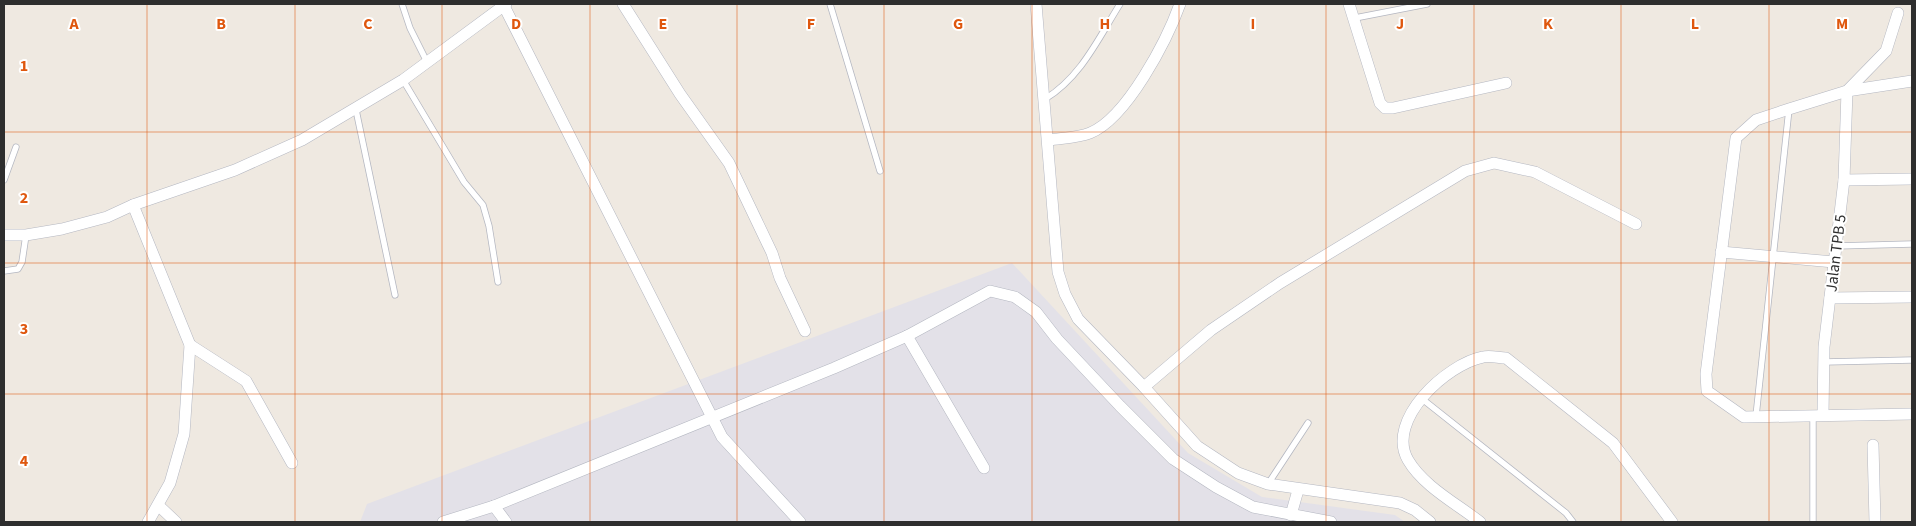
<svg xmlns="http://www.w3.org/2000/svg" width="1916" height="526" font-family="'Source Sans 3',sans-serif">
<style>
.industrial{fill:#e3e1e8}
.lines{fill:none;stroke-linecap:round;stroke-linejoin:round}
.lane-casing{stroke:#b4b7c1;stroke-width:7}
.street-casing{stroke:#b4b7c1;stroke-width:12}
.lane{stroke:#fff;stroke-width:5.5}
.street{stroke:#fff;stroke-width:11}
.grid{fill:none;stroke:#df570e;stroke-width:1;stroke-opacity:0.55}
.labels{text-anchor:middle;stroke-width:4;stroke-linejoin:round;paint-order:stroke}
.street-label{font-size:16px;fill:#2e2e2e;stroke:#fff}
.grid-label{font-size:16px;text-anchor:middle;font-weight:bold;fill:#df570e;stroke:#fff;stroke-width:4;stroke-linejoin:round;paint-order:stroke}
</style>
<rect width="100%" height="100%" fill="#efe9e1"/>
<polygon class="industrial" points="1012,263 1188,453 1262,497 1395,515 1405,522 360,522 367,504"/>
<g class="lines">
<defs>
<g id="lane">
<polyline points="402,4 410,28 427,62"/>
<polyline points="830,4 880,171"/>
<polyline points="1355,18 1427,4"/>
<polyline points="403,80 464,182 483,205 489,226 498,282"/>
<path d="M1045,99C1081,77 1098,39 1120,4"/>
<polyline points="356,110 395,295"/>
<polyline points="4,180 16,147"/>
<polyline points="1836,246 1912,244"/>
<polyline points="4,271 18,269 22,262 26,235"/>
<polyline points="1824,362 1912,360"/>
<polyline points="1421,398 1566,513 1573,522"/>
<polyline points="1756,416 1789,109"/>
<polyline points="1268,484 1308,423"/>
<polyline points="1813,522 1813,415"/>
</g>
<g id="street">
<polyline points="623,4 680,94 729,163 772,253 780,278 805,331"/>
<polyline points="1036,4 1058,272 1065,294 1078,319 1144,387 1197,446 1238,473 1268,484 1400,503 1415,510 1430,522"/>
<polyline points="1349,4 1380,103 1385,108 1393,108 1506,83"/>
<polyline points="504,6 722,437 800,522"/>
<polyline points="1912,81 1847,91 1789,109 1756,120 1736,138 1706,374 1707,391 1744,417 1912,414"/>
<path d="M1049,140C1061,138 1078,138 1090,133C1127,118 1167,40 1180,4"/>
<polyline points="1844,180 1912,179"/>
<polyline points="133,205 190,345 184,434 170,483 148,522"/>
<polyline points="4,235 26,235 62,229 107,217 133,205 235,170 302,140 403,80 506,4"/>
<polyline points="1721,252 1834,262"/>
<polyline points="1830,298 1912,297"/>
<polyline points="907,336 984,468"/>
<polyline points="190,345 246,381 292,463"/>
<polyline points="1144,387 1211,330 1280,283 1465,171 1494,163 1535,172 1636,224"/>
<polyline points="1823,415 1824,347 1844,180 1847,91 1886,51 1898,13"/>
<polyline points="1873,445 1875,522"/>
<polyline points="159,506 176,522"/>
<polyline points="494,506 506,522"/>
<polyline points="1291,515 1298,490"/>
<polyline points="443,522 494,506 834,368 907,336 990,291 1015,297 1036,312 1057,339 1120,406 1173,459 1216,487 1253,507 1331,522"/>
<path d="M1480,522C1457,504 1423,486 1408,460C1385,420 1447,364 1483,357C1490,355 1499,358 1506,358L1613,443L1672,522"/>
</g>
</defs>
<use href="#lane" class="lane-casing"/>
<use href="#street" class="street-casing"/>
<use href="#lane" class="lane"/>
<use href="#street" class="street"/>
</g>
<path class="grid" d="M147,4V522M295,4V522M442,4V522M590,4V522M737,4V522M884,4V522M1032,4V522M1179,4V522M1326,4V522M1474,4V522M1621,4V522M1769,4V522M4,132H1912M4,263H1912M4,394H1912"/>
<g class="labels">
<g class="street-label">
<text transform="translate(1835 253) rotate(-83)" y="6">Jalan TPB 5</text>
</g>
</g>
<g class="grid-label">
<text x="74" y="29">A</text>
<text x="221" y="29">B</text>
<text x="368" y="29">C</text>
<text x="516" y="29">D</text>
<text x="663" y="29">E</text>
<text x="811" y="29">F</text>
<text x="958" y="29">G</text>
<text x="1105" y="29">H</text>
<text x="1253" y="29">I</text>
<text x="1400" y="29">J</text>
<text x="1548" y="29">K</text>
<text x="1695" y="29">L</text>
<text x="1842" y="29">M</text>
<text x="24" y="71">1</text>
<text x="24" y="203">2</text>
<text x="24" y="334">3</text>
<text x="24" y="466">4</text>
</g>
<rect width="1916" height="526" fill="none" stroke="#2e2e2e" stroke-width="10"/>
</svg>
